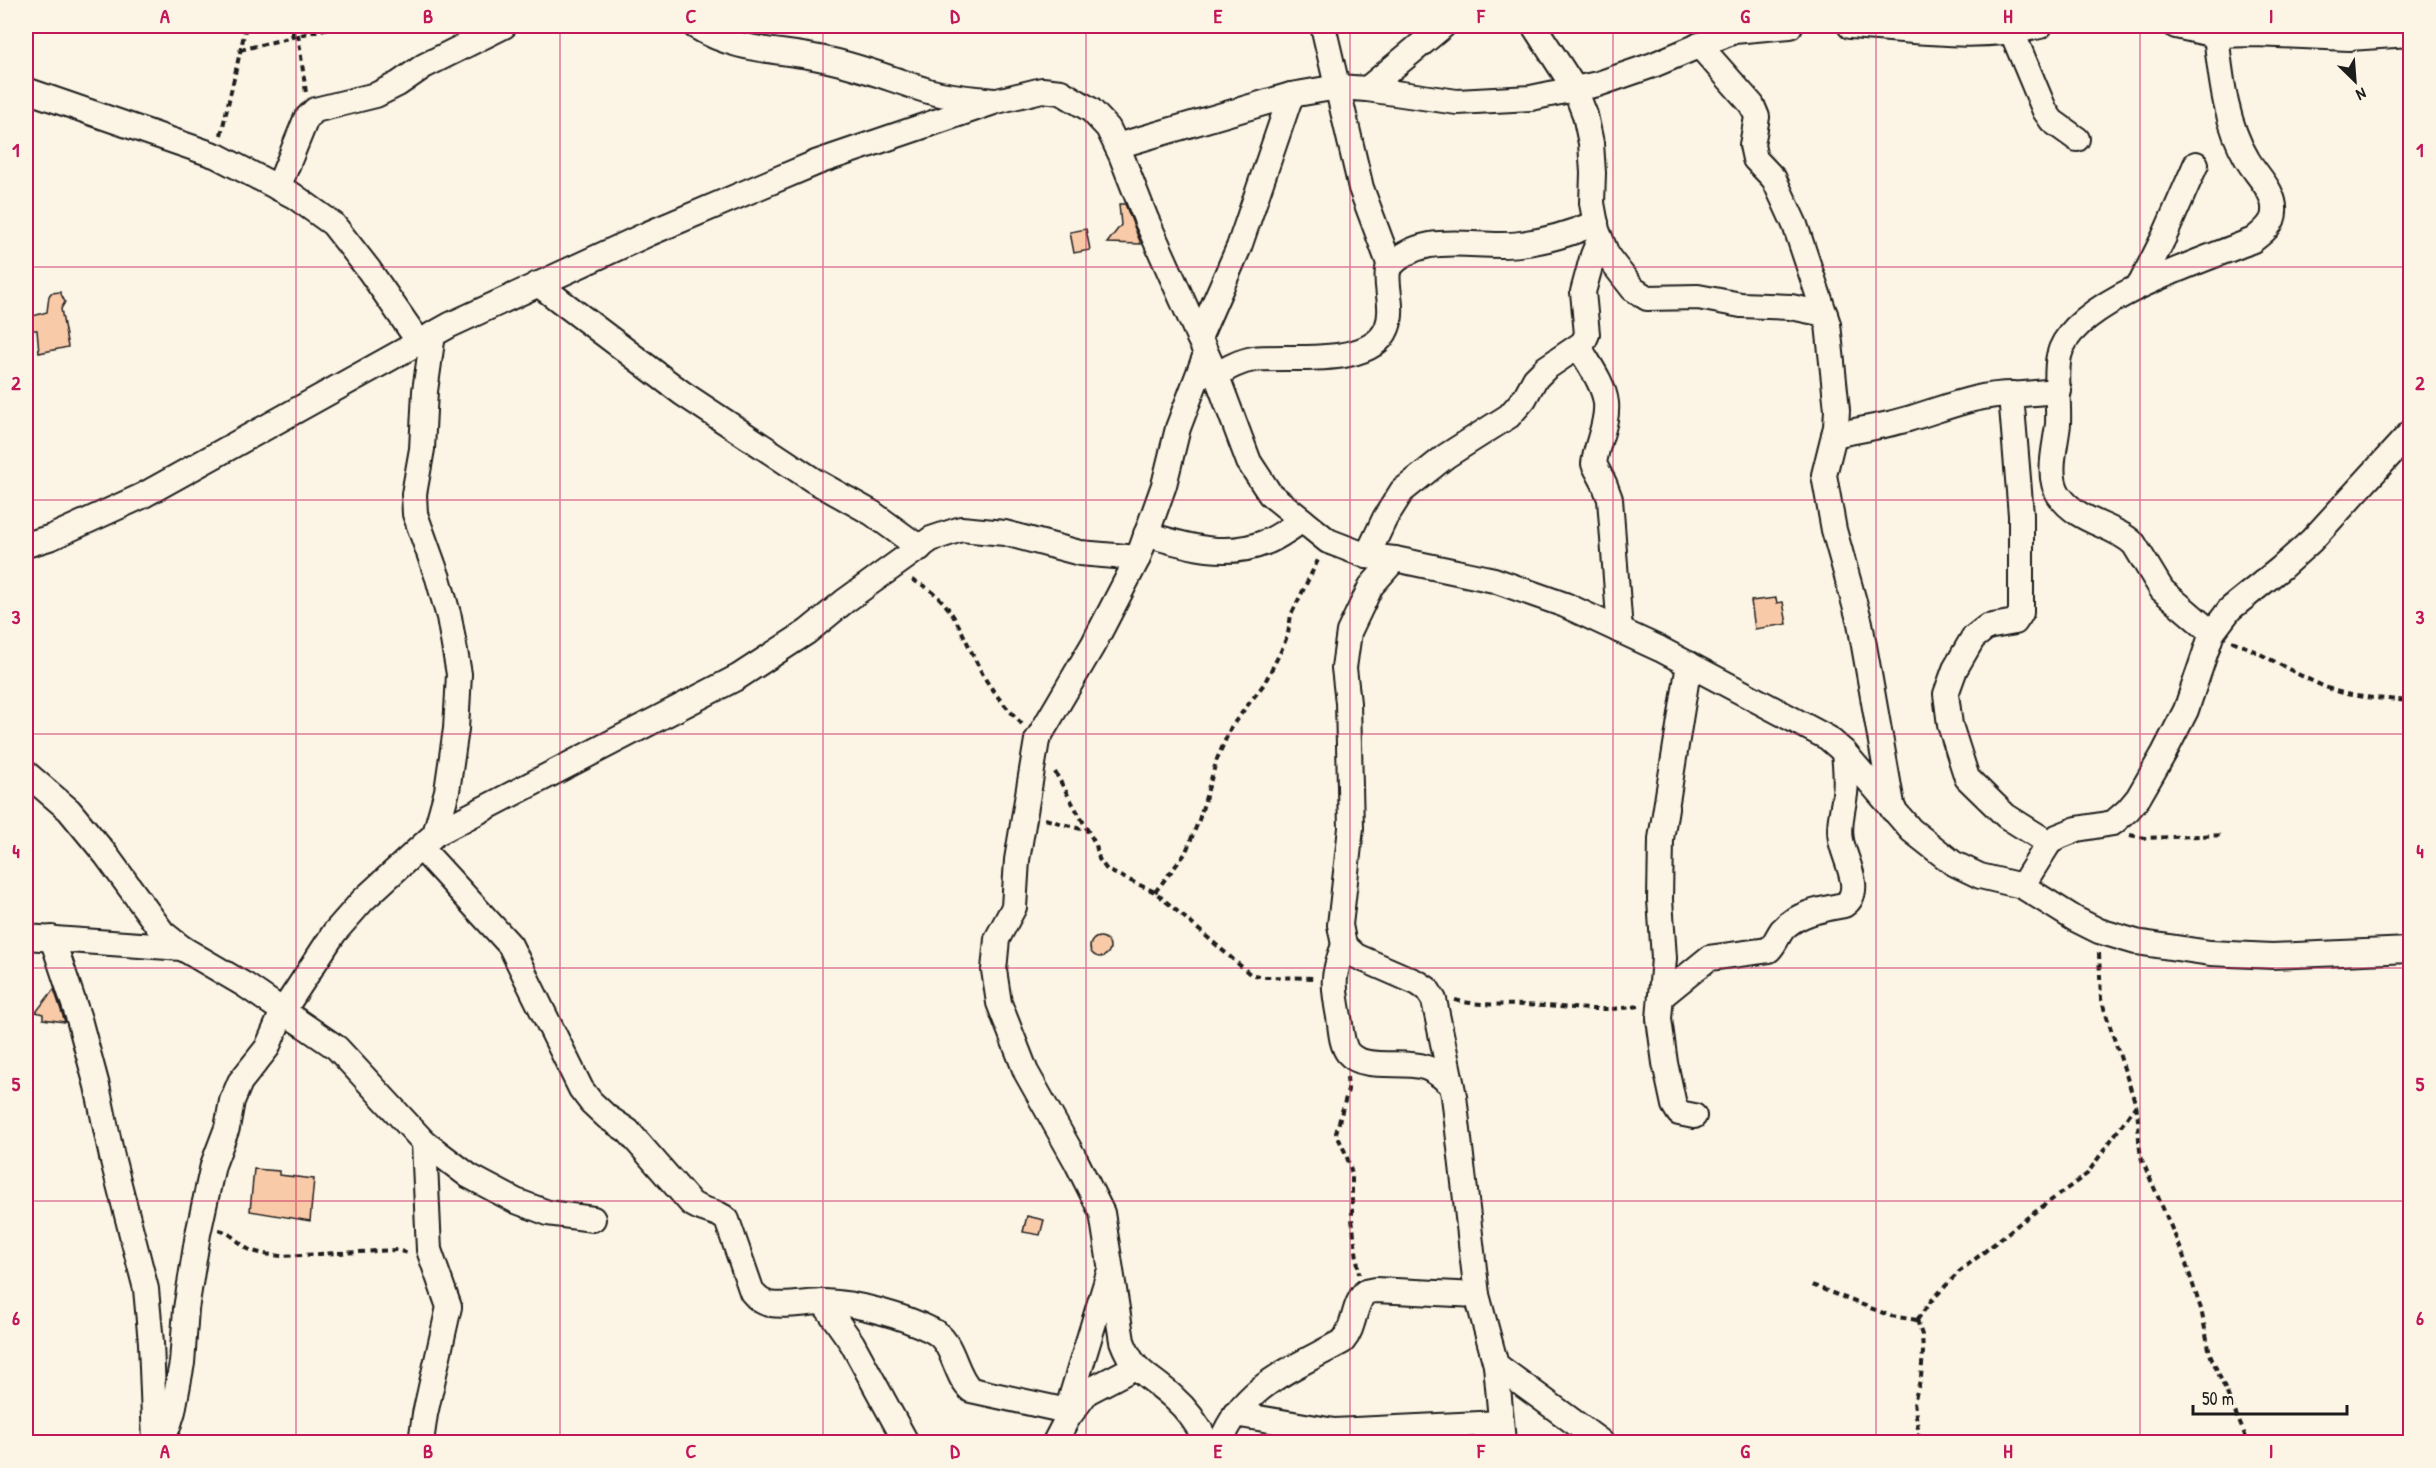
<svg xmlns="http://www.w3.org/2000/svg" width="2436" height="1468" font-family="'Patrick Hand',sans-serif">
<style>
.building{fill:#f9caa8;stroke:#1c1c1c;stroke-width:1.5}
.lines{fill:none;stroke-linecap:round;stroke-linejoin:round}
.minor-casing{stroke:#1c1c1c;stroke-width:28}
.path{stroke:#1c1c1c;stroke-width:4;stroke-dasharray:6 4.5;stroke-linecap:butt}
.minor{stroke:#fcf5e5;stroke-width:24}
.grid{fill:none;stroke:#c2185b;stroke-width:1.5;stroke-opacity:0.55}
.neatline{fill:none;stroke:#c2185b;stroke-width:2}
.grid-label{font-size:20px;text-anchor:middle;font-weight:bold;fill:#c2185b}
</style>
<rect width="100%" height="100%" fill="#fcf5e5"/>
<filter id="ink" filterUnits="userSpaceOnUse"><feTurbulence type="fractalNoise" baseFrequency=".0167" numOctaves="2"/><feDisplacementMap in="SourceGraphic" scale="12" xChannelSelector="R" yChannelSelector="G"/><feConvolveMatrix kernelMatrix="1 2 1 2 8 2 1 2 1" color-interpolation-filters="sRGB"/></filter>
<g filter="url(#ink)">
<g class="building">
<polygon points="1119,204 1125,204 1141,244 1107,243 1121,225"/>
<polygon points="1086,229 1090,250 1074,253 1070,232"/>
<polygon points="60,292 65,302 61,309 68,347 39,353 37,330 26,330 26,318 47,312 49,296 51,293"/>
<polygon points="1776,598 1777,603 1783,602 1787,624 1755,629 1751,601"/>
<circle cx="1100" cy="947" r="10"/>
<polygon points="54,989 65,1022 43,1019 43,1014 36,1012"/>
<polygon points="254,1169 279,1171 279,1175 314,1179 310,1221 250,1211"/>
<polygon points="1027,1216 1044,1220 1040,1235 1023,1232"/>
</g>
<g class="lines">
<defs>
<g id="minor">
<path d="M695,26C737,52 777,49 824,59C859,66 891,79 925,90C946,97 971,98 994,101"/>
<polyline points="1323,26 1361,188 1390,266"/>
<polyline points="1534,26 1575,89 1585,115 1591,143 1593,173 1592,203 1597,230 1608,257 1633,289 1647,298 1698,297 1741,305 1791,307 1825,314"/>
<path d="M1850,26C1913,30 1978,41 2040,26"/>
<polyline points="2176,26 2216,35 2255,34 2349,38 2410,34"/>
<polyline points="2012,32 2045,111 2052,121 2077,139"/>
<polyline points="1699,45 1752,105 1757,117 1752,145 1755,159 1774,179 1795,225 1828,324 1837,410 1836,427 1824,475 1834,530 1860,623 1893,810"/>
<polyline points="1367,89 1443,26"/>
<polyline points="26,90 217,156 294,196 333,224 369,270 419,342"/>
<polyline points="1117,146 1291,95 1338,87 1367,89 1457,102 1531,98 1598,84 1653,65 1734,31 1790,26"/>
<polyline points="278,188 306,119 315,110 376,95 398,84 424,66 504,26"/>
<polyline points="538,284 682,393 813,480 872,513 920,548"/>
<polyline points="2140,285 2164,237 2196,164"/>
<polyline points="433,334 425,391 422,449 414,494 415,514 438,578 449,617 459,674 456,729 447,791 435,834"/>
<polyline points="1199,338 1239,247 1291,95"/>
<path d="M1579,347C1588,363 1604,384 1606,403C1608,424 1596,444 1594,464L1604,483L1610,499L1620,631"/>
<path d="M1206,354L1178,428L1164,485L1138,558L1094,643L1037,740L1017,860L1014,907L997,939L994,970L999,1003L1026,1072L1076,1161L1102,1213L1122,1341C1134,1374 1150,1375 1174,1398C1189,1411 1198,1425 1207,1442"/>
<path d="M1216,375C1228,368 1240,361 1254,359C1289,355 1371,368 1387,328C1395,308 1385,289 1388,269C1421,228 1476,250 1520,244C1546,241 1572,233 1596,223"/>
<path d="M1834,435C1859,430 1884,426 1908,419C1943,409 1975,394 2013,394"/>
<path d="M1146,534C1186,546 1226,559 1266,542C1279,537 1291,528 1302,520"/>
<polyline points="26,545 52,537 142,496 450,325 650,233 818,162 997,101 1042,90 1061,92 1091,110 1108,128 1121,155 1146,219 1219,382 1249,462 1270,494 1328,541 1367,556 1395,559 1494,580 1565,605 1660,649 1828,738 1844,752 1911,830 1953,863 1980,876 2022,886 2075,919 2099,931 2136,942 2210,953 2272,956 2410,950"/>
<polyline points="1367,556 1385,518 1402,491 1446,456 1509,416 1524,399 1535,379 1546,368 1583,343 1587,334 1583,292 1593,255 1600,238"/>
<polyline points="1395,559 1371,586 1349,632 1344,668 1348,703 1351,828 1340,925 1344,945 1356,956 1418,983 1427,989 1434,1000 1454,1096 1477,1295 1496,1365 1503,1442"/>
<path d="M2212,633L2162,590L2134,544C2113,524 2078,523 2059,495C2046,476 2056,445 2058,424C2059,404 2055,373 2059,356C2070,301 2206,260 2253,240C2262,233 2274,224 2274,212C2276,192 2256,175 2247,159C2225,122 2221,77 2216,35"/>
<polyline points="1689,664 1661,839 1660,900 1664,958 1659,1019 1665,1063 1674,1105 1679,1113 1694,1116"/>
<polyline points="26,773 69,810 106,855 163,933 182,948 245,985 337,1048 424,1142 469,1176 516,1201 548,1213 593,1219"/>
<polyline points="2049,843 2006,816 1967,778 1950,725 1946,694 1955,669 1973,638 1987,627 2015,622 2021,613 2021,515 2011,395 2059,391"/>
<path d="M421,848L510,945L581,1089L591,1102L607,1117L628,1131L691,1203C702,1212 717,1210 727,1220L752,1292C757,1298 761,1302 770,1304C788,1307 807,1302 825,1302C857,1303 903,1316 931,1330C955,1341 953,1374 971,1390L1067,1411V1419"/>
<polyline points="2022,886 2049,843 2057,837 2077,829 2113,823 2128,810 2138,798 2164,753 2186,710 2212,633 2230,609 2281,568 2311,541 2410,433"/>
<polyline points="26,937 182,948"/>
<polyline points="52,938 79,1019 97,1086 112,1157 146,1289 151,1343 155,1442"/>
<path d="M1344,945C1332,976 1333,985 1339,1017C1341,1028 1341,1044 1348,1053C1363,1071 1403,1060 1424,1067C1435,1070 1443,1078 1451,1084"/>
<path d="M1661,997L1709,958L1769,950C1775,944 1777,937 1782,930C1797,913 1824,909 1844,905C1865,891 1844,859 1841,840C1838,825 1843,809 1845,794C1847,780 1845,766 1844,752"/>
<polyline points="823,1302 852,1343 906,1442"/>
<polyline points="1496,1365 1601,1442"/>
<polyline points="1067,1411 1109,1273"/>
<polyline points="1235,1414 1334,1431 1501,1423"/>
<polyline points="157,1442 168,1427 173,1411 182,1363 186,1309 198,1234 213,1165 227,1128 232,1101 240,1082 267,1048 283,1011 334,933 363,900 435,834 738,677 807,632 845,601 931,539 961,529 1005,533 1080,553 1138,558"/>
<polyline points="421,1442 425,1414 449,1307 429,1250 424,1142"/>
<polyline points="1055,1442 1067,1419 1087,1392 1135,1367"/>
<path d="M1221,1442C1243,1385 1293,1369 1343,1341C1355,1327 1353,1306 1365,1292L1375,1290L1477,1295"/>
</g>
</defs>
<use href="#minor" class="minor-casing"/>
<g class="path">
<polyline points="298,34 306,93"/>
<polyline points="292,36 294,26"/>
<polyline points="240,50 337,26"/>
<polyline points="221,135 246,26"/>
<path d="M912,580C953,596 963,638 982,673C992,692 1007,708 1022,724"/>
<path d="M2232,641C2265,654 2295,675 2328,688C2353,699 2384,698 2410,701"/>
<polyline points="1055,772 1096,845 1099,859 1107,870 1155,892 1250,974 1264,977 1315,978"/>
<polyline points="1045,819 1088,831"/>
<polyline points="2130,835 2145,838 2224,835"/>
<polyline points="1155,892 1185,854 1199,820 1217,759 1231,727 1264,684 1281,651 1288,634 1291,615 1318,560"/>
<path d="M2099,953L2101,999L2136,1105C2140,1123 2137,1142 2142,1160L2182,1252L2201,1309L2210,1354L2248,1442"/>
<path d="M1455,1000C1478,1006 1500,1004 1524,1005C1562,1006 1601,1013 1639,1006"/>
<polyline points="1347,1077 1348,1090 1336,1133 1346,1154 1352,1174 1352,1219 1359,1274"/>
<path d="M219,1230C231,1232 238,1243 248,1249C259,1254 271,1255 282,1256L396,1250L408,1253"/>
<polyline points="1812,1285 1891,1316 1917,1320"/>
<polyline points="1917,1320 1932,1300 1959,1272 2020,1223 2087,1174 2136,1105"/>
<polyline points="1917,1320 1922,1335 1923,1352 1921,1377 1914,1402 1920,1442"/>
</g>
<use href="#minor" class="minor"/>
</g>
</g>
<path class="grid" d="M296,26V1442M560,26V1442M823,26V1442M1086,26V1442M1350,26V1442M1613,26V1442M1876,26V1442M2140,26V1442M26,267H2410M26,500H2410M26,734H2410M26,968H2410M26,1201H2410"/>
<rect width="2436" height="1468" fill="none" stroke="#fcf5e5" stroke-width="66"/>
<g transform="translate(2355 81) rotate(155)" stroke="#fcf5e5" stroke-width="4.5" paint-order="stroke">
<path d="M0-4.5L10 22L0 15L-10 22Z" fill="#1c1c1c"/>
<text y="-9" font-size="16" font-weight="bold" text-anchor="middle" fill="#1c1c1c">N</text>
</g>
<path d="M2193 1405v9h154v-9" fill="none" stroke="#1c1c1c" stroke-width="3"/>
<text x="2202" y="1405" font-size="18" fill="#1c1c1c" stroke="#fcf5e5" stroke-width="4.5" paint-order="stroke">50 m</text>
<rect x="33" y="33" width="2370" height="1402" class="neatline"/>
<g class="grid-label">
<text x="165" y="23">A</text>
<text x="428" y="23">B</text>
<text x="691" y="23">C</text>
<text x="955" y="23">D</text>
<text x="1218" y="23">E</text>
<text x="1481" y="23">F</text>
<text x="1745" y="23">G</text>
<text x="2008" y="23">H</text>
<text x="2271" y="23">I</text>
<text x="16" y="157">1</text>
<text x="2420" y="157">1</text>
<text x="16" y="390">2</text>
<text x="2420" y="390">2</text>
<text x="16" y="624">3</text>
<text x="2420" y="624">3</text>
<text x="16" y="858">4</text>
<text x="2420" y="858">4</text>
<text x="16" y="1091">5</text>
<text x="2420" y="1091">5</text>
<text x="16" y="1325">6</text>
<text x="2420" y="1325">6</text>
<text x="165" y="1458">A</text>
<text x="428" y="1458">B</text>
<text x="691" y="1458">C</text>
<text x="955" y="1458">D</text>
<text x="1218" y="1458">E</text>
<text x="1481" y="1458">F</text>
<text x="1745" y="1458">G</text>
<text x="2008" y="1458">H</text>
<text x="2271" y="1458">I</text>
</g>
</svg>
